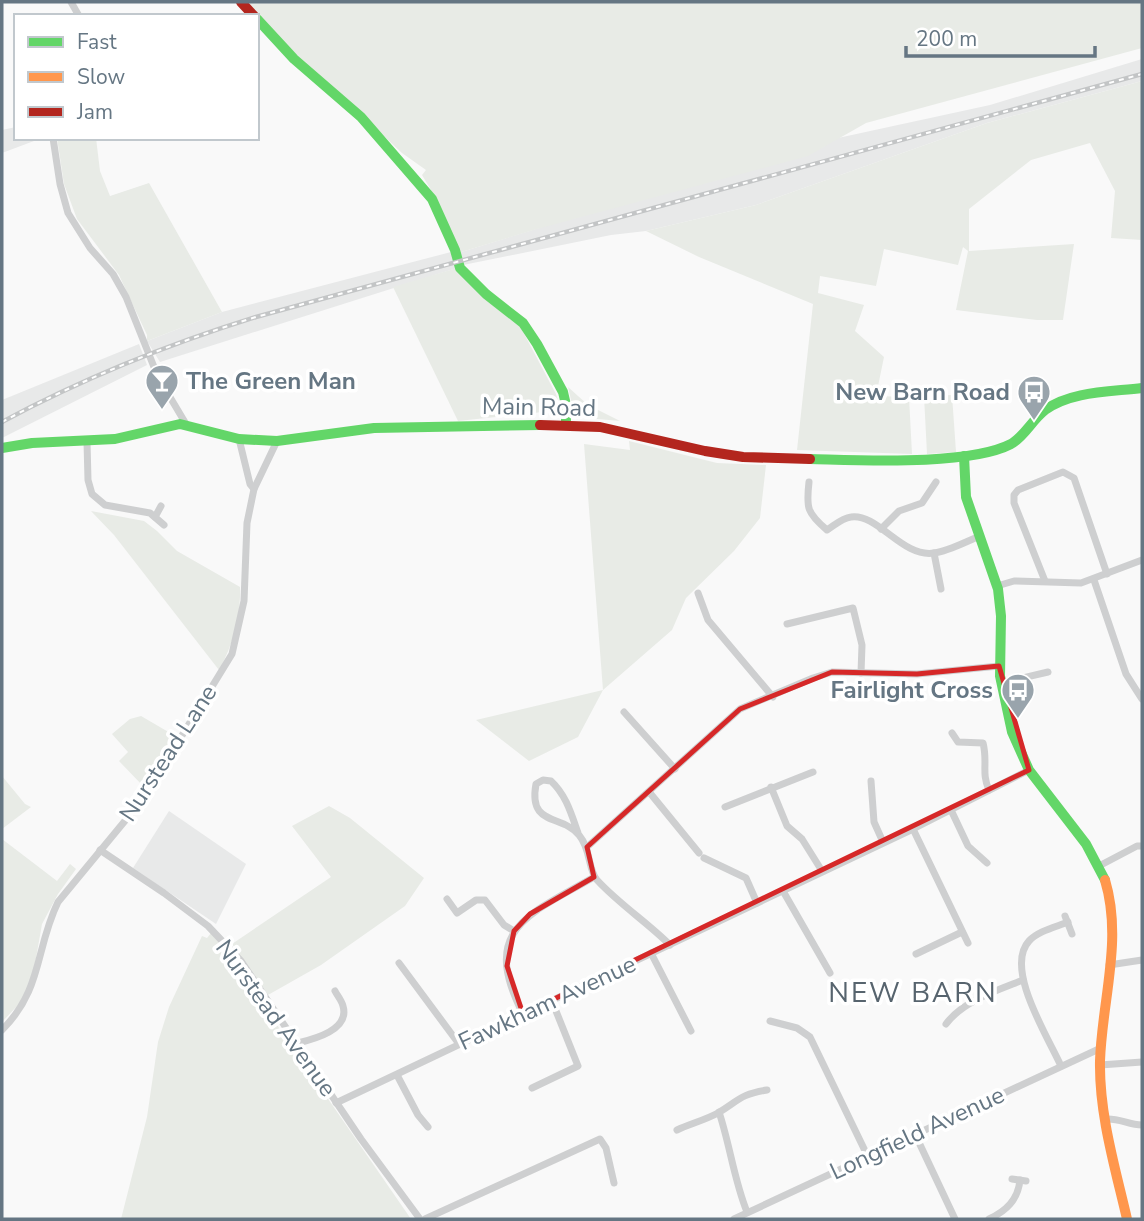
<svg xmlns="http://www.w3.org/2000/svg" width="1144" height="1221" font-family="'Nunito Sans',sans-serif">
<style>
.built{fill:#e8e9e9}
.green{fill:#e8ebe6}
.lines{fill:none;stroke-linecap:round;stroke-linejoin:round}
.street{stroke:#cecfd0;stroke-width:7}
.fast{stroke:#63d668;stroke-width:10}
.slow{stroke:#ff974d;stroke-width:10}
.jam{stroke:#b3261e;stroke-width:10}
.rail-casing{stroke:#c3c5c6;stroke-width:4.5}
.rail{stroke:#fff;stroke-width:2;stroke-dasharray:5;stroke-linecap:butt}
.marked{fill:none;stroke:#d62828;stroke-width:5;stroke-linejoin:round}
.labels{text-anchor:middle;stroke-width:7;stroke-linejoin:round;paint-order:stroke}
.poi-label{font-size:24px;font-weight:bold;fill:#657683;stroke:#fff;text-anchor:end}
.street-label{font-size:24px;fill:#657683;stroke:#fff}
.quarter-label{font-size:28px;letter-spacing:2px;fill:#57646e;stroke:#fff}
</style>
<rect width="100%" height="100%" fill="#f9f9f9"/>
<g class="built">
<polygon points="1142,59 1142,81 987,123 756,205 646,231 611,235 463,265 458,253 539,228 583,208 668,175 990,105"/>
<polygon points="16,127 16,138 42,138 2,153 2,130"/>
<polygon points="451,252 457,268 160,362 147,341 222,312"/>
<polygon points="139,344 147,365 2,438 2,400"/>
<polygon points="169,811 246,864 216,924 133,868"/>
</g>
<g class="green">
<polygon points="246,2 1142,2 1142,48 866,123 808,156 537,229 458,253 437,200 422,175 426,170 402,153 293,51"/>
<polygon points="1142,81 1142,240 1111,238 1115,191 1090,143 1031,160 969,209 969,251 1074,244 1063,320 1037,320 956,310 968,251 963,247 958,265 884,249 876,286 820,276 818,293 864,305 855,331 884,357 876,396 909,397 912,454 797,450 813,304 699,257 646,231 756,205 987,123"/>
<polygon points="57,138 96,138 100,171 110,196 149,183 222,312 147,341 147,335 119,275 77,219 64,184"/>
<polygon points="457,268 520,326 556,394 561,410 458,421 393,287"/>
<polygon points="568,387 588,405 620,421 575,417"/>
<polygon points="952,395 956,452 927,454 924,396"/>
<polygon points="629,441 717,463 766,465 760,518 734,551 686,598 672,630 603,690 578,737 529,761 476,720 603,690 584,444 630,450"/>
<path d="M91,511L144,521L157,531L177,551L240,587C241,616 233,645 219,670L114,535Z"/>
<polygon points="141,716 177,737 145,788 119,761 128,752 112,734 130,719"/>
<polygon points="2,776 25,804 31,807 2,829"/>
<polygon points="329,806 350,818 424,878 405,906 321,965 268,995 232,944 331,877 292,826"/>
<polygon points="2,839 57,881 70,864 76,869 58,894 42,924 32,981 19,1004 2,1022"/>
<polygon points="211,933 226,951 411,1219 121,1219 147,1117 158,1042 169,1007 202,936 207,938"/>
</g>
<g class="lines">
<g class="street">
<polyline points="71,2 79,16"/>
<polyline points="53,138 60,184 68,213 90,248 113,274 126,297 158,377 186,424"/>
<polyline points="87,442 88,480 92,494 105,505 150,513 164,525"/>
<path d="M809,482C806,508 807,513 827,530C835,525 842,518 851,517C878,513 902,558 934,553C949,551 965,542 980,536"/>
<polyline points="254,489 277,441"/>
<polyline points="155,517 161,506"/>
<polyline points="881,529 899,511 922,503 936,482"/>
<polyline points="934,553 941,589"/>
<polyline points="1094,580 1126,674 1142,699"/>
<polyline points="1045,581 1014,503 1014,495 1018,490 1063,472 1074,478 1107,574"/>
<polyline points="997,586 1014,581 1081,583 1142,560"/>
<polyline points="698,593 708,620 773,697"/>
<polyline points="787,624 853,608 862,645 861,673"/>
<polyline points="1001,683 1048,672"/>
<polyline points="624,712 675,769"/>
<path d="M952,733L958,742L983,743C988,762 981,773 989,790"/>
<polyline points="871,781 874,822 883,842"/>
<polyline points="771,787 787,826 802,839 822,871"/>
<polyline points="650,793 699,853"/>
<polyline points="725,807 813,772"/>
<polyline points="951,810 968,846 987,863"/>
<polyline points="913,829 968,943"/>
<path d="M578,833C571,813 566,795 551,781L543,780L536,784C528,827 562,814 579,835C591,849 588,870 597,880C619,904 647,922 670,945"/>
<polyline points="587,847 740,709 813,678 832,672 917,674 999,666"/>
<polyline points="100,850 164,893 208,926 241,961 361,1139 420,1219"/>
<polyline points="704,858 746,878 757,903"/>
<polyline points="1099,866 1137,846 1142,846"/>
<polyline points="783,891 830,973"/>
<polyline points="447,899 457,913 476,900 485,900 504,925 514,931"/>
<polyline points="1065,916 1072,934"/>
<polyline points="651,953 691,1031"/>
<polyline points="916,954 962,932"/>
<polyline points="399,963 459,1044"/>
<polyline points="1109,965 1142,960"/>
<path d="M523,1014C479,928 529,915 594,877"/>
<polyline points="770,1021 797,1028 810,1037 868,1157"/>
<path d="M946,1024C963,1001 998,990 1023,980"/>
<path d="M2,1030C43,989 35,949 58,902L143,799L232,654L244,601L247,523L254,489L250,484L239,439"/>
<path d="M298,1043C314,1039 350,1030 343,1006C342,1001 337,995 335,991"/>
<polyline points="1100,1065 1142,1062"/>
<path d="M1061,1066C1048,1037 1004,968 1029,941C1038,931 1056,927 1068,922"/>
<polyline points="397,1075 418,1115 428,1127"/>
<polyline points="532,1088 578,1066 552,1001"/>
<polyline points="336,1103 913,829 1029,770"/>
<path d="M719,1112C730,1145 734,1180 747,1212"/>
<path d="M1106,1119C1119,1118 1129,1125 1142,1125"/>
<path d="M677,1130C690,1124 705,1120 718,1113C739,1100 741,1094 767,1090"/>
<polyline points="915,1134 955,1219"/>
<polyline points="1012,1179 1026,1181"/>
<polyline points="425,1219 600,1139 606,1148 614,1183"/>
<polyline points="734,1219 1101,1048"/>
<path d="M989,1219C1006,1211 1018,1200 1020,1180"/>
</g>
<g class="fast">
<polyline points="257,19 294,59 361,117 432,199 455,250 460,268 486,294 523,323 537,344 563,392 566,405 566,424"/>
<polyline points="2,448 32,443 115,439 180,424 239,439 277,441 374,428 540,425"/>
<polyline points="964,456 966,497 998,589 1001,616 1000,676 1012,732 1029,770 1086,844 1105,880"/>
<path d="M810,459C858,460 969,466 1011,444C1025,436 1032,420 1045,410C1071,391 1110,392 1142,388"/>
</g>
<path class="slow" d="M1105,880C1123,940 1102,1000 1100,1061C1099,1114 1115,1167 1127,1219"/>
<g class="jam">
<polyline points="241,2 254,16"/>
<polyline points="540,425 600,427 705,451 743,457 810,459"/>
</g>
<defs>
<path id="rail" d="M2,422C82,379 169,344 256,317L1142,74"/>
</defs>
<use href="#rail" class="rail-casing"/>
<use href="#rail" class="rail"/>
</g>
<path class="marked" d="M999,666L1029,770L523,1014L507,966L514,931L530,914L594,877L587,847L740,709L832,672L917,674Z"/>
<defs>
<symbol id="bar-pin" viewBox="-11 -11 22 30"><path d="M0 17L-7.5 6A9.5 9.5 0 1 1 7.5 6Z" fill="#99a4ac" stroke="#fff"/><path d="M-6-5H6L.8 .8V4.5H3.5V6h-7V4.5H-.8V.8Z" fill="#fff"/></symbol>
<symbol id="bus-pin" viewBox="-11 -11 22 30"><path d="M0 17L-7.5 6A9.5 9.5 0 1 1 7.5 6Z" fill="#99a4ac" stroke="#fff"/><path d="M-5-6H5V4H4V6H2V4H-2V6H-4V4H-5ZM-3.5-4V0h7V-4ZM-3.5 1.2v1.5H-2V1.2ZM2 1.2v1.5H3.5V1.2Z" fill="#fff"/></symbol>
</defs>
<g fill-rule="evenodd">
<use href="#bar-pin" x="143" y="362" width="38" height="52"/>
<use href="#bus-pin" x="1015" y="373" width="38" height="52"/>
<use href="#bus-pin" x="999" y="671" width="38" height="52"/>
</g>
<g class="labels">
<g class="poi-label">
<text x="186" y="389" text-anchor="start">The Green Man</text>
<text x="1010" y="400">New Barn Road</text>
<text x="993" y="698">Fairlight Cross</text>
</g>
<g class="street-label">
<text transform="translate(539 407) rotate(1)" y="8">Main Road</text>
<text transform="translate(168 753) rotate(-57)" y="8">Nurstead Lane</text>
<text transform="translate(547 1003) rotate(-25)" y="8">Fawkham Avenue</text>
<text transform="translate(276 1018) rotate(54)" y="8">Nurstead Avenue</text>
<text transform="translate(917 1133) rotate(-25)" y="8">Longfield Avenue</text>
</g>
<g class="quarter-label">
<text x="913" y="1002">NEW BARN</text>
</g>
</g>
<rect width="1144" height="1221" fill="none" stroke="#657683" stroke-width="7"/>
<rect x="14" y="14" width="245" height="126" fill="#ffffff" stroke="#c1c8cd" stroke-width="2"/>
<rect x="28" y="37" width="35" height="10" fill="#63d668" stroke="#c1c8cd" stroke-width="2"/>
<text x="77" y="49" font-size="21" fill="#657683">Fast</text>
<rect x="28" y="72" width="35" height="10" fill="#ff974d" stroke="#c1c8cd" stroke-width="2"/>
<text x="77" y="84" font-size="21" fill="#657683">Slow</text>
<rect x="28" y="107" width="35" height="10" fill="#b3261e" stroke="#c1c8cd" stroke-width="2"/>
<text x="77" y="119" font-size="21" fill="#657683">Jam</text>
<path d="M906 46v10h189v-10" fill="none" stroke="#657683" stroke-width="3.5"/>
<text x="916" y="46" font-size="21" fill="#657683" stroke="#ffffff" stroke-width="5" paint-order="stroke">200 m</text>
</svg>
